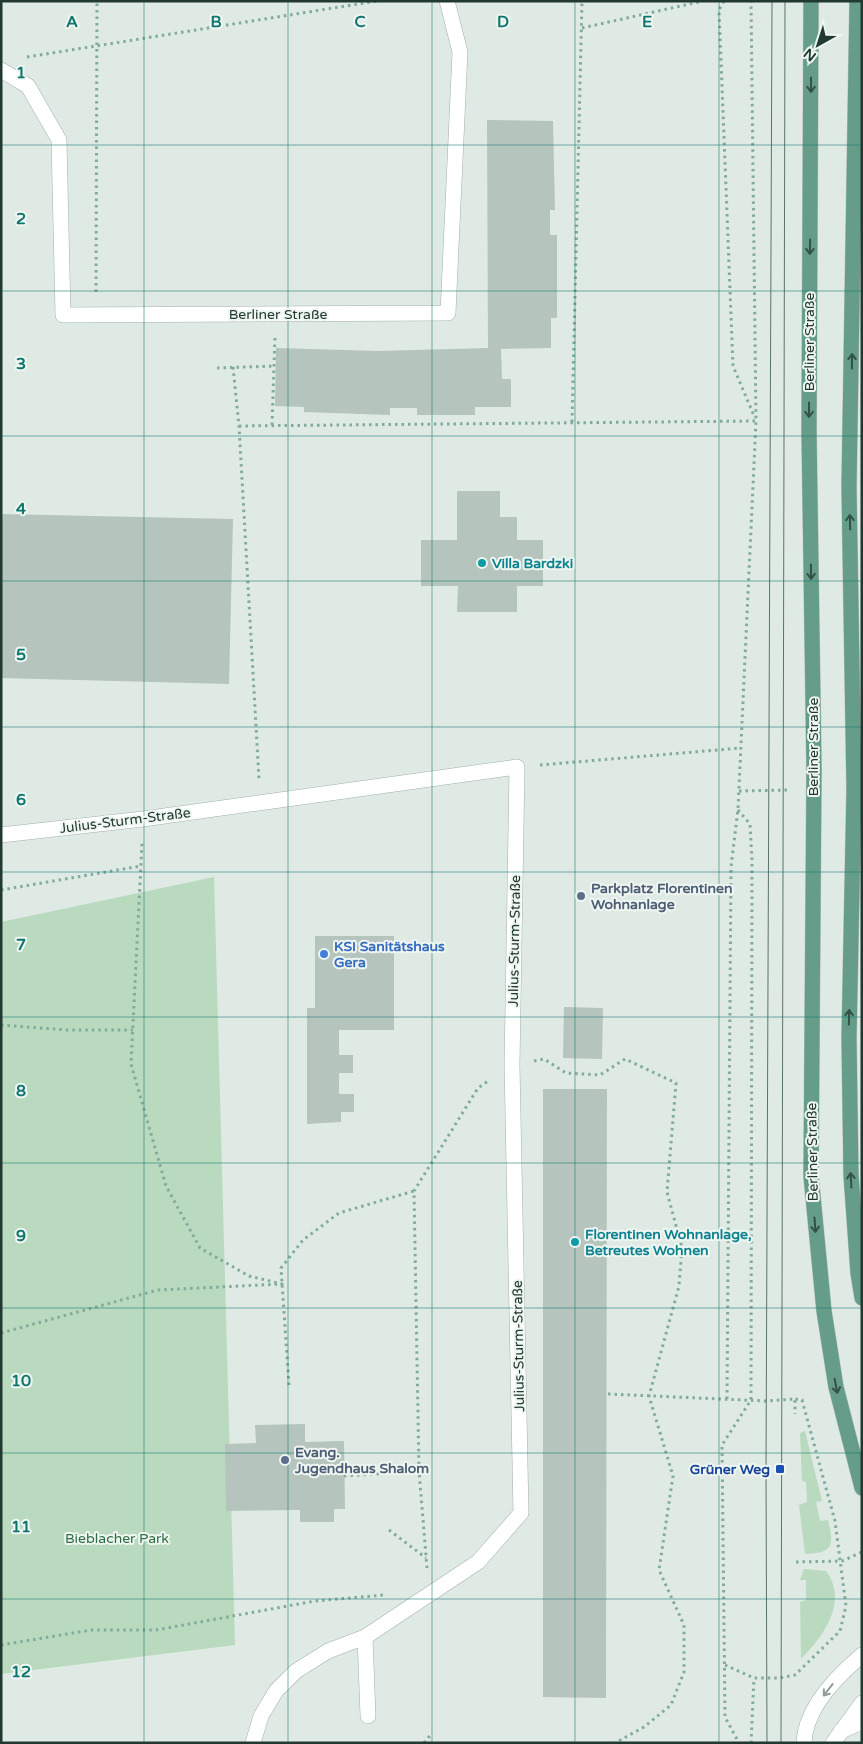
<svg xmlns="http://www.w3.org/2000/svg" width="863" height="1744" font-family="'Varela Round',sans-serif">
<style>
.green{fill:#b9dabf}
.building{fill:#b5c4bd}
.lines{fill:none;stroke-linecap:round;stroke-linejoin:round}
.minor-casing{stroke:#a2b1aa;stroke-width:16}
.major-casing{stroke:#bcc4c1;stroke-width:16}
.path{stroke:#81ab9a;stroke-width:3;stroke-dasharray:2.5 4;stroke-linecap:butt}
.minor{stroke:#fff;stroke-width:15}
.major{stroke:#669d8a;stroke-width:15}
.tram{stroke:#5b746b;stroke-width:1}
.oneway{stroke:#325246}
.oneway2{stroke:#909c98}
.grid{fill:none;stroke:#0f766e;stroke-width:1;stroke-opacity:0.55}
.culture-dot{fill:#0f9aa8;stroke:#eff6f2;stroke-width:2}
.service-dot{fill:#5c6f8a;stroke:#eff6f2;stroke-width:2}
.shop-dot{fill:#3f7fe0;stroke:#eff6f2;stroke-width:2}
.transit-dot{fill:#1a4fb4;stroke:#eff6f2;stroke-width:2}
.labels{text-anchor:middle;stroke-width:4;stroke-linejoin:round;paint-order:stroke}
.street-label{font-size:14px;fill:#213930;stroke:#eff6f2}
.culture-label{font-size:14px;font-weight:bold;fill:#0d838f;stroke:#eff6f2;text-anchor:start}
.service-label{font-size:14px;font-weight:bold;fill:#4e5e75;stroke:#eff6f2;text-anchor:start}
.shop-label{font-size:14px;font-weight:bold;fill:#366cbe;stroke:#eff6f2;text-anchor:start}
.transit-label{font-size:14px;font-weight:bold;fill:#164399;stroke:#eff6f2;text-anchor:end}
.park-label{font-size:14px;fill:#2e6d41;stroke:#eff6f2}
.grid-label{font-size:16px;text-anchor:middle;font-weight:bold;fill:#0f766e;stroke:#eff6f2;stroke-width:4;stroke-linejoin:round;paint-order:stroke}
</style>
<rect width="100%" height="100%" fill="#dfeae4"/>
<g class="green">
<polygon points="214,877 235,1645 1,1674 1,922"/>
<path d="M805,1431L822,1501L816,1502L820,1521L828,1520C834,1545 834,1553 805,1554L799,1505L807,1502L806,1482L802,1481L800,1433Z"/>
<path d="M804,1569L826,1571C849,1602 823,1637 801,1659L800,1602L806,1600V1580H800Z"/>
</g>
<g class="building">
<polygon points="487,120 553,121 555,210 550,210 550,235 557,235 557,318 551,318 551,348 501,349 502,379 511,379 511,407 475,407 475,415 417,415 417,408 390,408 390,415 304,412 304,407 275,406 276,348 378,351 488,348"/>
<polygon points="457,491 500,491 500,517 517,517 517,540 543,540 543,586 517,586 517,612 457,612 458,586 421,586 421,540 457,540"/>
<polygon points="1,514 233,519 229,684 1,678"/>
<polygon points="315,936 394,936 394,1030 339,1030 339,1055 353,1055 353,1073 339,1073 339,1094 354,1094 354,1112 341,1112 341,1122 307,1124 307,1008 315,1008"/>
<polygon points="564,1007 603,1008 602,1059 563,1058"/>
<polygon points="543,1089 607,1089 606,1698 543,1697"/>
<polygon points="305,1424 305,1442 344,1441 345,1509 334,1509 334,1522 300,1522 300,1510 226,1511 225,1444 256,1443 255,1425"/>
</g>
<g class="lines">
<defs>
<g id="minor">
<polyline points="1,70 28,86 59,140 63,315 448,313 460,52 447,1"/>
<polyline points="1,835 143,819 517,767 512,1065 521,1513 478,1562 365,1637 328,1651 296,1671 276,1691 261,1716 253,1743"/>
<polyline points="365,1637 368,1716"/>
<polyline points="841,1731 862,1722"/>
<path d="M804,1743C805,1709 837,1676 862,1655"/>
<polyline points="833,1743 862,1703"/>
</g>
<g id="major">
<polyline points="811,1 809,431 814,770 811,1176 824,1311 836,1387 862,1488"/>
<polyline points="857,1 849,487 854,789 849,1038 851,1175 858,1273 862,1298"/>
</g>
</defs>
<use href="#minor" class="minor-casing"/>
<use href="#major" class="major-casing"/>
<g class="path">
<polyline points="724,1 719,10 733,366 755,418"/>
<polyline points="582,28 703,1"/>
<polyline points="27,57 377,1"/>
<polyline points="96,292 97,1"/>
<polyline points="233,367 239,426 259,779"/>
<polyline points="217,368 274,366"/>
<polyline points="572,422 582,1"/>
<polyline points="272,425 275,336"/>
<polyline points="239,426 756,421"/>
<polyline points="540,765 741,748"/>
<polyline points="739,791 790,790"/>
<polyline points="738,810 750,824 752,860 751,1400 722,1445 725,1717 739,1743"/>
<polyline points="1,890 141,866"/>
<polyline points="1,1025 67,1030 133,1030"/>
<polyline points="534,1061 544,1059 566,1073 600,1075 625,1059 676,1083 667,1192 682,1248 679,1286 649,1396 673,1476 659,1570 684,1625 684,1672 671,1705 644,1727 615,1743"/>
<polyline points="1,1333 158,1290 282,1284 249,1276 200,1248 166,1186 131,1064 142,843"/>
<polyline points="289,1385 281,1268 303,1240 339,1213 414,1191"/>
<polyline points="608,1394 766,1401 795,1399 795,1414"/>
<polyline points="727,1399 731,867 738,809 756,421 751,1"/>
<polyline points="344,1476 419,1471"/>
<polyline points="389,1530 426,1558"/>
<polyline points="796,1562 842,1561 862,1552"/>
<polyline points="427,1568 419,1471 414,1191 478,1088 488,1081"/>
<polyline points="1,1645 91,1630 156,1630 315,1601 384,1595"/>
<polyline points="725,1665 754,1678 780,1678 795,1675 840,1631 846,1606 835,1521 802,1400 795,1399"/>
<polyline points="424,1743 432,1733"/>
<polyline points="751,1743 754,1678"/>
</g>
<use href="#minor" class="minor"/>
<use href="#major" class="major"/>
<g class="tram">
<polyline points="767,1743 766,1469 772,1"/>
<polyline points="781,1743 785,1"/>
</g>
</g>
<defs><path id="oneway-shaft" d="M-6 0H5M1.5-3L5.5 0L1.5 3" fill="none" stroke-width="1.6" stroke-linecap="round" stroke-linejoin="round" transform="scale(1.25)"/></defs>
<g class="oneway">
<use href="#oneway-shaft" transform="translate(811 85) rotate(90)"/>
<use href="#oneway-shaft" transform="translate(810 247) rotate(91)"/>
<use href="#oneway-shaft" transform="translate(852 361) rotate(-89)"/>
<use href="#oneway-shaft" transform="translate(809 410) rotate(90)"/>
<use href="#oneway-shaft" transform="translate(850 522) rotate(-91)"/>
<use href="#oneway-shaft" transform="translate(811 572) rotate(89)"/>
<use href="#oneway-shaft" transform="translate(849 1017) rotate(-89)"/>
<use href="#oneway-shaft" transform="translate(851 1180) rotate(-93)"/>
<use href="#oneway-shaft" transform="translate(815 1225) rotate(86)"/>
<use href="#oneway-shaft" transform="translate(836 1386) rotate(79)"/>
</g>
<use class="oneway2" href="#oneway-shaft" transform="translate(828 1690) rotate(128)"/>
<path class="grid" d="M144,1V1743M288,1V1743M432,1V1743M575,1V1743M719,1V1743M1,145H862M1,291H862M1,436H862M1,581H862M1,727H862M1,872H862M1,1017H862M1,1163H862M1,1308H862M1,1453H862M1,1599H862"/>
<g class="culture-dot">
<circle cx="482" cy="563" r="5"/>
<circle cx="575" cy="1242" r="5"/>
</g>
<g class="service-dot">
<circle cx="581" cy="896" r="5"/>
<circle cx="285" cy="1460" r="5"/>
</g>
<circle class="shop-dot" cx="324" cy="954" r="5"/>
<rect class="transit-dot" x="775" y="1464" width="10" height="10" rx="2.5"/>
<g class="labels">
<g class="street-label">
<text x="278" y="319">Berliner Straße</text>
<text transform="translate(809 342) rotate(-90)" y="5">Berliner Straße</text>
<text transform="translate(813 747) rotate(-90)" y="5">Berliner Straße</text>
<text transform="translate(125 820) rotate(-7)" y="5">Julius-Sturm-Straße</text>
<text transform="translate(514 941) rotate(-89)" y="5">Julius-Sturm-Straße</text>
<text transform="translate(812 1152) rotate(-91)" y="5">Berliner Straße</text>
<text transform="translate(518 1346) rotate(-91)" y="5">Julius-Sturm-Straße</text>
</g>
<g class="culture-label">
<text x="492" y="568">Villa Bardzki</text>
<text x="585" y="1239">Florentinen Wohnanlage,<tspan x="585" dy="16">Betreutes Wohnen</tspan></text>
</g>
<g class="service-label">
<text x="591" y="893">Parkplatz Florentinen<tspan x="591" dy="16">Wohnanlage</tspan></text>
<text x="295" y="1457">Evang.<tspan x="295" dy="16">Jugendhaus Shalom</tspan></text>
</g>
<g class="shop-label">
<text x="334" y="951">KSI Sanitätshaus<tspan x="334" dy="16">Gera</tspan></text>
</g>
<g class="transit-label">
<text x="770" y="1474">Grüner Weg</text>
</g>
<g class="park-label">
<text x="117" y="1543">Bieblacher Park</text>
</g>
</g>
<g class="grid-label">
<text x="72" y="27">A</text>
<text x="216" y="27">B</text>
<text x="360" y="27">C</text>
<text x="503" y="27">D</text>
<text x="647" y="27">E</text>
<text x="21" y="78">1</text>
<text x="21" y="224">2</text>
<text x="21" y="369">3</text>
<text x="21" y="514">4</text>
<text x="21" y="660">5</text>
<text x="21" y="805">6</text>
<text x="21" y="950">7</text>
<text x="21" y="1096">8</text>
<text x="21" y="1241">9</text>
<text x="21" y="1386">10</text>
<text x="21" y="1532">11</text>
<text x="21" y="1677">12</text>
</g>
<rect width="863" height="1744" fill="none" stroke="#213930" stroke-width="5"/>
<g transform="translate(818 45) rotate(219)" stroke="#eff6f2" stroke-width="4" paint-order="stroke">
<path d="M0-4L9 19L0 12L-9 19Z" fill="#213930"/>
<text y="-8" font-size="14" font-weight="bold" text-anchor="middle" fill="#213930">N</text>
</g>
</svg>
